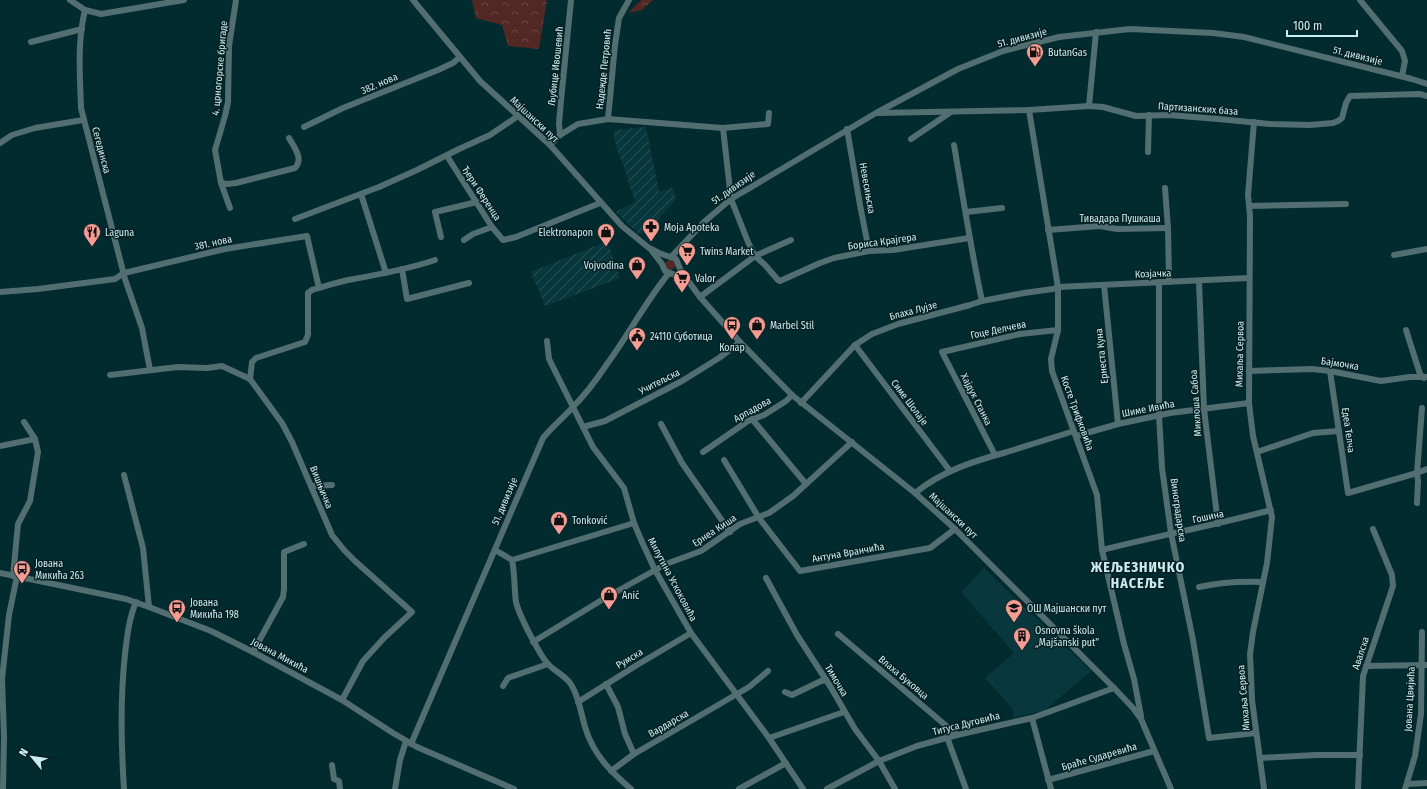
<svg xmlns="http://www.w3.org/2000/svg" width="1427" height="789" font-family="'Fira Sans Condensed',sans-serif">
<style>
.built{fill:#08383d}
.industrial{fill:url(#industrial-furrows)}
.green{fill:#522825}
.forest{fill:url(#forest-crowns)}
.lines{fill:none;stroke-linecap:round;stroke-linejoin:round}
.minor{stroke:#526e71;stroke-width:6}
.labels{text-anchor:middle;stroke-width:3;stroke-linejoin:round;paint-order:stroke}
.street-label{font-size:10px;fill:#caecf0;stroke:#092022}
.poi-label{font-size:10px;fill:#caecf0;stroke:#092022;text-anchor:start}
.district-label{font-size:14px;font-weight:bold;letter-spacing:1px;fill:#caecf0;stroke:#092022}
</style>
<defs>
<pattern id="industrial-furrows" width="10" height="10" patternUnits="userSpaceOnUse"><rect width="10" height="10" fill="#08383d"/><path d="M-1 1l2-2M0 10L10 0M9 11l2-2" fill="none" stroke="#2b5559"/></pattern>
<pattern id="forest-crowns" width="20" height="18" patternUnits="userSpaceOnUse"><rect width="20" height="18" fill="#522825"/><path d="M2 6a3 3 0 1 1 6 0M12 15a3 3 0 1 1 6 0" fill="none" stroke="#6a4745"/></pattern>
</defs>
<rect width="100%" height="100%" fill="#022b2f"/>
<polygon class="built" points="984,568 1091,671 1045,710 1014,718 1012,708 985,678 1014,653 961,592"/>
<g class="industrial">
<polygon points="646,127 659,192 672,188 676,198 650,230 639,234 616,212 635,202 624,167 617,150 614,138 614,130"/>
<polygon points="607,241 620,278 545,306 531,272"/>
</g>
<circle class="green" cx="670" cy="265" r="5"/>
<g class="forest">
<polygon points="472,0 547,0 539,49 508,46 502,25 476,18"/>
<polygon points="641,0 653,0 642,10 628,13"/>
</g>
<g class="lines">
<g class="minor">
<polyline points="70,0 85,10 101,14 184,0"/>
<polyline points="413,0 480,81 550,145 622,226 649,248 659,253 676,259 681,271 700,297 740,342 792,395 915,493 955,529 1114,688 1133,708 1141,719 1171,789"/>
<polyline points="1360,0 1402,51 1405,61 1402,76"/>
<path d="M85,10C77,43 80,75 81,108L125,279L142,328L150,370"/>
<polyline points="31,42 82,29"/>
<polyline points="1089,106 1096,32"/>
<polyline points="1029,110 1058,287 1058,330 1051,359 1052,371 1097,495 1102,550 1124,644 1134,679 1141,716"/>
<polyline points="878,113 1029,110 1089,106 1103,107 1136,116 1169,115 1218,119 1270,124 1310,125 1333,123 1338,121 1342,118 1346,103 1350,96 1420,94 1427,96"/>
<polyline points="608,119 615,45 619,18 629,0"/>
<polyline points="1254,122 1248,195 1250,216 1249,403 1253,436 1272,517 1267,563 1253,632 1250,654 1252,700 1264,789"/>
<polyline points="304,127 343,108 438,70 453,63 460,57"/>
<polyline points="723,128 768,124 769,113"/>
<polyline points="847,129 860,205 869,251"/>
<polyline points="560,135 559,123 561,101 571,0"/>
<polyline points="911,139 951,112"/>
<polyline points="0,143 12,135 35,128 83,120"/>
<polyline points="550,145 560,135 578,124 608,119 723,128 731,199 748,242 755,256 765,265 778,280 780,281 820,263 834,258 869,251 893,250 969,238"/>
<path d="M954,145C963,197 971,250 982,301"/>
<polyline points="1148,152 1149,115"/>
<polyline points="447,156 492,227 503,240 516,237 600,203"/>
<path d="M221,183L227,184L236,183L295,168C304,159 294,147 289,138"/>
<polyline points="1165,188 1168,228 1169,282"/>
<polyline points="361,194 386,273"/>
<polyline points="1250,206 1346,204"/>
<polyline points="230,208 221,183 215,150 225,116 228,102 229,46 236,0"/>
<polyline points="966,212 1002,208"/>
<polyline points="295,219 379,187 417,170 459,149 490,135 518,116"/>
<polyline points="1048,230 1100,226 1117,229 1168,228"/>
<polyline points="441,237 435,212 477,202"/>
<polyline points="464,240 473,234 492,227"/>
<polyline points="652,251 662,264 665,271 675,275 686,281"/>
<polyline points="1394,255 1427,249"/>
<polyline points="671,257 704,222 731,199 876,113 958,69 1003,51 1059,37 1130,29 1213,33 1244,37 1412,79 1427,84"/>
<polyline points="402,269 407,299 469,283"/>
<polyline points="1199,281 1204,409 1218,524"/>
<polyline points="1159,282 1159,415 1162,468 1171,533 1193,640 1209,738 1256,733"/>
<polyline points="1104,285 1118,424"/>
<polyline points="0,292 38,289 115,279 124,273 225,249 307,236 319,288"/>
<polyline points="700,297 755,256 791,240"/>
<polyline points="1406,330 1420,374 1424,378"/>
<polyline points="547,341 549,359 593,447 624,488 634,523 642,542 655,570 691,633 769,738 803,789"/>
<polyline points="855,345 950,471"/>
<polyline points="1249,371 1312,369 1330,371 1381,381 1410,377 1427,377"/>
<polyline points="1330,371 1348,493 1417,473 1427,469"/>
<polyline points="110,375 178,367 207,368 222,366 250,379 282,423 292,442 332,535 344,550 355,561 412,612 384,638 363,661 342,700"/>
<path d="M250,379L252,362L256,358L305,342L308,335V293L312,290C326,286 340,281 354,279C381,274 409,269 435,260"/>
<polyline points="801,403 855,345 872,334 898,324 970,305 982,301 1024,293 1053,289 1058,287 1249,278"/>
<polyline points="752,419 806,484"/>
<polyline points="661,424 682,463 730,532"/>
<polyline points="583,427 605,421 682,381 719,358 740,342"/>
<polyline points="1076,436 1118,424 1170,413 1249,403"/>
<polyline points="0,446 35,439"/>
<polyline points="703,452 748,421 764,415 786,401 792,395"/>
<polyline points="1257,452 1313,433 1339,431"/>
<polyline points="995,455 942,352 1020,334 1058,330"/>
<polyline points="724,460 759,518 800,571 930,548 955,529"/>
<polyline points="124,475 143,548 149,607"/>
<polyline points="311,486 332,485"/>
<path d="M915,493C942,471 974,461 1007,452C1029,445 1052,438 1074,431"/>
<polyline points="1417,503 1418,481 1417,473 1422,408"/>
<path d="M495,550L512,560C515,574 514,588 516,602C519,615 539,654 548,664C555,672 567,676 572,686C579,698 581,713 585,727C593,754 610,771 631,789"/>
<path d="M1102,550C1158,536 1215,525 1271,510"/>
<polyline points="512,560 634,523"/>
<polyline points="0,573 126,599 149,607 211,631 253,652 342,700 393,733 417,747 514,789"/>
<polyline points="13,576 18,524 30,501 38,452 35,439 24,422"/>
<polyline points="766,578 797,635 830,686 855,729 879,761 895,789"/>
<path d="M1199,587C1222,582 1239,581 1263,582"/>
<polyline points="838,634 957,735"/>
<polyline points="533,642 605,598 666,564 701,551 740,524 769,513 793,496 852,442"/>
<polyline points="253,652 283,597 284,589 284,552 304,544"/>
<polyline points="1366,666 1427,665"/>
<polyline points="606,684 618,707 625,734 634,754"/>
<polyline points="503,686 508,678 548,664"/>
<polyline points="785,692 792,695 821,681 826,680"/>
<polyline points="578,702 637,665 691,633"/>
<polyline points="1032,718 1051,789"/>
<polyline points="947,737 966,789"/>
<polyline points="769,738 844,712"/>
<path d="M411,744L543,438C552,427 563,418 573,407C586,394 597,379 607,364C629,334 646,301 669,273"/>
<polyline points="1260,758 1316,755 1360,755"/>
<polyline points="332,765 334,779 339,781 340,789"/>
<polyline points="611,771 634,754 749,687 768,671"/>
<polyline points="1048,780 1154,751"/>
<polyline points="1407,784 1427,783"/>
<polyline points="3,789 4,737 2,679 9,615 17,576"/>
<path d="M124,789C121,744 120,699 125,654C127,637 129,618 136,602"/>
<polyline points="395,789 400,760 406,741"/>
<polyline points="739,789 786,763"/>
<polyline points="827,789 879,761 917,746 957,735 1032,718 1114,688"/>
<polyline points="1358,789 1363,676 1393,586 1392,575 1373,529"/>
<polyline points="1405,789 1415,756 1421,714 1422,632"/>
</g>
</g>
<defs>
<symbol id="fuel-pin" viewBox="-11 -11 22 30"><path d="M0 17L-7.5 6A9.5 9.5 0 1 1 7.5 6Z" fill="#f59c94" stroke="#092022"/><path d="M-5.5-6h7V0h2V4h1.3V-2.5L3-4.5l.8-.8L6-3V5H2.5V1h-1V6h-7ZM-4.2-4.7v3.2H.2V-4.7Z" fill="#111"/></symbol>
<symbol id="pharmacy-pin" viewBox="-11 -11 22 30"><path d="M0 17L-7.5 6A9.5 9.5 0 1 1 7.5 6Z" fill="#f59c94" stroke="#092022"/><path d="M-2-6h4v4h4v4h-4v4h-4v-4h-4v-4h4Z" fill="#111"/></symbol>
<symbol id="restaurant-pin" viewBox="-11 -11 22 30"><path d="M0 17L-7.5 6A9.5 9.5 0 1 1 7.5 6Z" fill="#f59c94" stroke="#092022"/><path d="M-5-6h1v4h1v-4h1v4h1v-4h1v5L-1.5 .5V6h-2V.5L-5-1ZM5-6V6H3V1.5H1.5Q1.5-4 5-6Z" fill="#111"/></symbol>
<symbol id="shop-pin" viewBox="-11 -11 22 30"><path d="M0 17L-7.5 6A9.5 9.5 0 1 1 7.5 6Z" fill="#f59c94" stroke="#092022"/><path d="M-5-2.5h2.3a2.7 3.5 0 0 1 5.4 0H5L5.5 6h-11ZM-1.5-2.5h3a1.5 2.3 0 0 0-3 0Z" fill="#111"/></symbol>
<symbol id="supermarket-pin" viewBox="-11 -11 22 30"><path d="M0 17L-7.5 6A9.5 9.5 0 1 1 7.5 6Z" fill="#f59c94" stroke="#092022"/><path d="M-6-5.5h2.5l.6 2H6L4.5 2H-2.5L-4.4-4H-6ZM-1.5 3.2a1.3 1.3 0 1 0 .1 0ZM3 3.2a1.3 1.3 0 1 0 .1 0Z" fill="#111"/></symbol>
<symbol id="bus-pin" viewBox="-11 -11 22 30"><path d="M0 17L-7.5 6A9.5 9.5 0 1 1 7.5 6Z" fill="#f59c94" stroke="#092022"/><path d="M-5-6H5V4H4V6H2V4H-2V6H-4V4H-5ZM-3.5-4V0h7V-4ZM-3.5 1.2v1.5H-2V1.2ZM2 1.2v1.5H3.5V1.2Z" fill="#111"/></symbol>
<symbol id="civic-pin" viewBox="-11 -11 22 30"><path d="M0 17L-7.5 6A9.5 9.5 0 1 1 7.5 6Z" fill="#f59c94" stroke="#092022"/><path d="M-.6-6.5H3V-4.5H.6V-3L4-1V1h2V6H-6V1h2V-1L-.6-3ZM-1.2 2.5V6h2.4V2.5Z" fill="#111"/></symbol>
<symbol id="school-pin" viewBox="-11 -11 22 30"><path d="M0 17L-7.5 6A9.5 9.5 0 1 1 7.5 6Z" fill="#f59c94" stroke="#092022"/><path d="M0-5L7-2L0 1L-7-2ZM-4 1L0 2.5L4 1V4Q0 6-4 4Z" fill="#111"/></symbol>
<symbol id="building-pin" viewBox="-11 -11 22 30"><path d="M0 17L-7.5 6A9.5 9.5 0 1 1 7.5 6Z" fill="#f59c94" stroke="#092022"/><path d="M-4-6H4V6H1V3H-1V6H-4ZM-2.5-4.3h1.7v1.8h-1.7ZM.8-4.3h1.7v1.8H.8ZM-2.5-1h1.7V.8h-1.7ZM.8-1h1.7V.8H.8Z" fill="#111"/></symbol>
</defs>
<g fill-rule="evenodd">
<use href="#fuel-pin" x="1025" y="42" width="20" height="27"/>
<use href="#pharmacy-pin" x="641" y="217" width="20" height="27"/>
<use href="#restaurant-pin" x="82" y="222" width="20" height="27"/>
<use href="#shop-pin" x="596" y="222" width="20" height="27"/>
<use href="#supermarket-pin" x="677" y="241" width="20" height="27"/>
<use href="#shop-pin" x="627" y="255" width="20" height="27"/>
<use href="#supermarket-pin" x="672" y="268" width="20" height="27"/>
<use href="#bus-pin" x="722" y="315" width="20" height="27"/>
<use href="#shop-pin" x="747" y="315" width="20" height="27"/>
<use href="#civic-pin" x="627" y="326" width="20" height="27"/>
<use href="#shop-pin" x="549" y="510" width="20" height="27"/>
<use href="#bus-pin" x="12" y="559" width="20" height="27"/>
<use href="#shop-pin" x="599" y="585" width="20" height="27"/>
<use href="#bus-pin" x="167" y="598" width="20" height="27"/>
<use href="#school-pin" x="1004" y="598" width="20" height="27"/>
<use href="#building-pin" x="1012" y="626" width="20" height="27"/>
</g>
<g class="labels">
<g class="street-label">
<text transform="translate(1022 37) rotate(-15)" y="4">51. дивизије</text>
<text transform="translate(1358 55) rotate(14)" y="4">51. дивизије</text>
<text transform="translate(555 66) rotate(-84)" y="4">Љубице Ивошевић</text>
<text transform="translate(219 68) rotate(-85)" y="4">4. црногорске бригаде</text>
<text transform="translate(603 69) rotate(-84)" y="4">Надежде Петровић</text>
<text transform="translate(379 83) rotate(-23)" y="4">382. нова</text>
<text transform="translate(1198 108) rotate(4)" y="4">Партизанских база</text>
<text transform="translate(535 119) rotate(43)" y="4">Мајшански пут</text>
<text transform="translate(102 150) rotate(75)" y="4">Сегединска</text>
<text transform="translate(733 187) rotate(-35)" y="4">51. дивизије</text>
<text transform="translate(868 188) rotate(80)" y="4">Невесињска</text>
<text transform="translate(482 193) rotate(57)" y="4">Ђери Ференца</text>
<text x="1120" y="222">Тивадара Пушкаша</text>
<text transform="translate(882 241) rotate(-8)" y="4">Бориса Крајгера</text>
<text transform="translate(213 242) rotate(-12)" y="4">381. нова</text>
<text transform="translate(1153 273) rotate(-2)" y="4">Козјачка</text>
<text transform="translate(913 310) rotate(-15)" y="4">Блаха Лујзе</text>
<text transform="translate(998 329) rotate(-12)" y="4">Гоце Делчева</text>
<text transform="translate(1239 354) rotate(-89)" y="4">Михаља Сервоа</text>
<text transform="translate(1101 356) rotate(-96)" y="4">Ернеста Куна</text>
<text transform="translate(1340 363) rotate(9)" y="4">Бајмочка</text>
<text transform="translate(659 381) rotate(-27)" y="4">Учитељска</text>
<text transform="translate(977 399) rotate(63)" y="4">Хајдук Станка</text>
<text transform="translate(910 402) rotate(53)" y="4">Симе Шолаје</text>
<text transform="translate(1195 403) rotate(-94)" y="4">Миклоша Сабоа</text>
<text transform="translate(1148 408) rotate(-11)" y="4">Шиме Ивића</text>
<text transform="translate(752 409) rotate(-29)" y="4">Арпадова</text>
<text transform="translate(1078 413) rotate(70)" y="4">Косте Трифковића</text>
<text transform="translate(1349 430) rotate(82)" y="4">Едеа Телча</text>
<text transform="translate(322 487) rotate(68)" y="4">Вишњичка</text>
<text transform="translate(504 501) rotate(-67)" y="4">51. дивизије</text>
<text transform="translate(1179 510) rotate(82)" y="4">Виноградарска</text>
<text transform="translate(954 515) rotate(43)" y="4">Мајшански пут</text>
<text transform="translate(1208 516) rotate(-12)" y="4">Гошина</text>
<text transform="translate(714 530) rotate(-33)" y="4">Ернеа Киша</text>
<text transform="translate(848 552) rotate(-10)" y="4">Антуна Вранчића</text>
<text transform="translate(673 579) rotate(62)" y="4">Милутина Ускоковића</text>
<text transform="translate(1360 653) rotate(-72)" y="4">Авалска</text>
<text transform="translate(280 655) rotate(28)" y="4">Јована Микића</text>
<text transform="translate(629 658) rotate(-31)" y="4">Румска</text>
<text transform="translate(904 677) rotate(40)" y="4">Влаха Буковца</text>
<text transform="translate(837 680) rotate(59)" y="4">Тимочка</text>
<text transform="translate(1243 698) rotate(-95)" y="4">Михаља Сервоа</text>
<text transform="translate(1409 699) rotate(-87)" y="4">Јована Цвијића</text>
<text transform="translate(668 723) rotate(-30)" y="4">Вардарска</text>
<text transform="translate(966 723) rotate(-14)" y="4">Титуса Дуговића</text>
<text transform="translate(1099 756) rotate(-16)" y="4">Браће Сударевића</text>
</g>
<g class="poi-label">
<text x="1048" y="56">ButanGas</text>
<text x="664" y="231">Moja Apoteka</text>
<text x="105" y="236">Laguna</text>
<text x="593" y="236" text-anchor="end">Elektronapon</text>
<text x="700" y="255">Twins Market</text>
<text x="624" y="269" text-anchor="end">Vojvodina</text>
<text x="695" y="282">Valor</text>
<text x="770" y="329">Marbel Stil</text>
<text x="650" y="340">24110 Суботица</text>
<text x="732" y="351" text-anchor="middle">Колар</text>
<text x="572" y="524">Tonković</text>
<text x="35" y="567">Јована<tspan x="35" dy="12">Микића 263</tspan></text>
<text x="622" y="599">Anić</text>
<text x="190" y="606">Јована<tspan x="190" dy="12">Микића 198</tspan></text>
<text x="1027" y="612">ОШ Мајшански пут</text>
<text x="1035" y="634">Osnovna škola<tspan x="1035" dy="12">„Majšanski put”</tspan></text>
</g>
<g class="district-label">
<text x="1138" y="572">ЖЕЉЕЗНИЧКО<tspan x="1138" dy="16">НАСЕЉЕ</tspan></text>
</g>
</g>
<g transform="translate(32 757) rotate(299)" stroke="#092022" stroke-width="3" paint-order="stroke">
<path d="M0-3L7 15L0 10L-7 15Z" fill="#caecf0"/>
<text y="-6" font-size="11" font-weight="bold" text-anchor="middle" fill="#caecf0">N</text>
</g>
<path d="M1287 30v6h70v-6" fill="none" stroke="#caecf0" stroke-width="2"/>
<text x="1293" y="30" font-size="12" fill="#caecf0" stroke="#092022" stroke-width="3" paint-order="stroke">100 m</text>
</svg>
